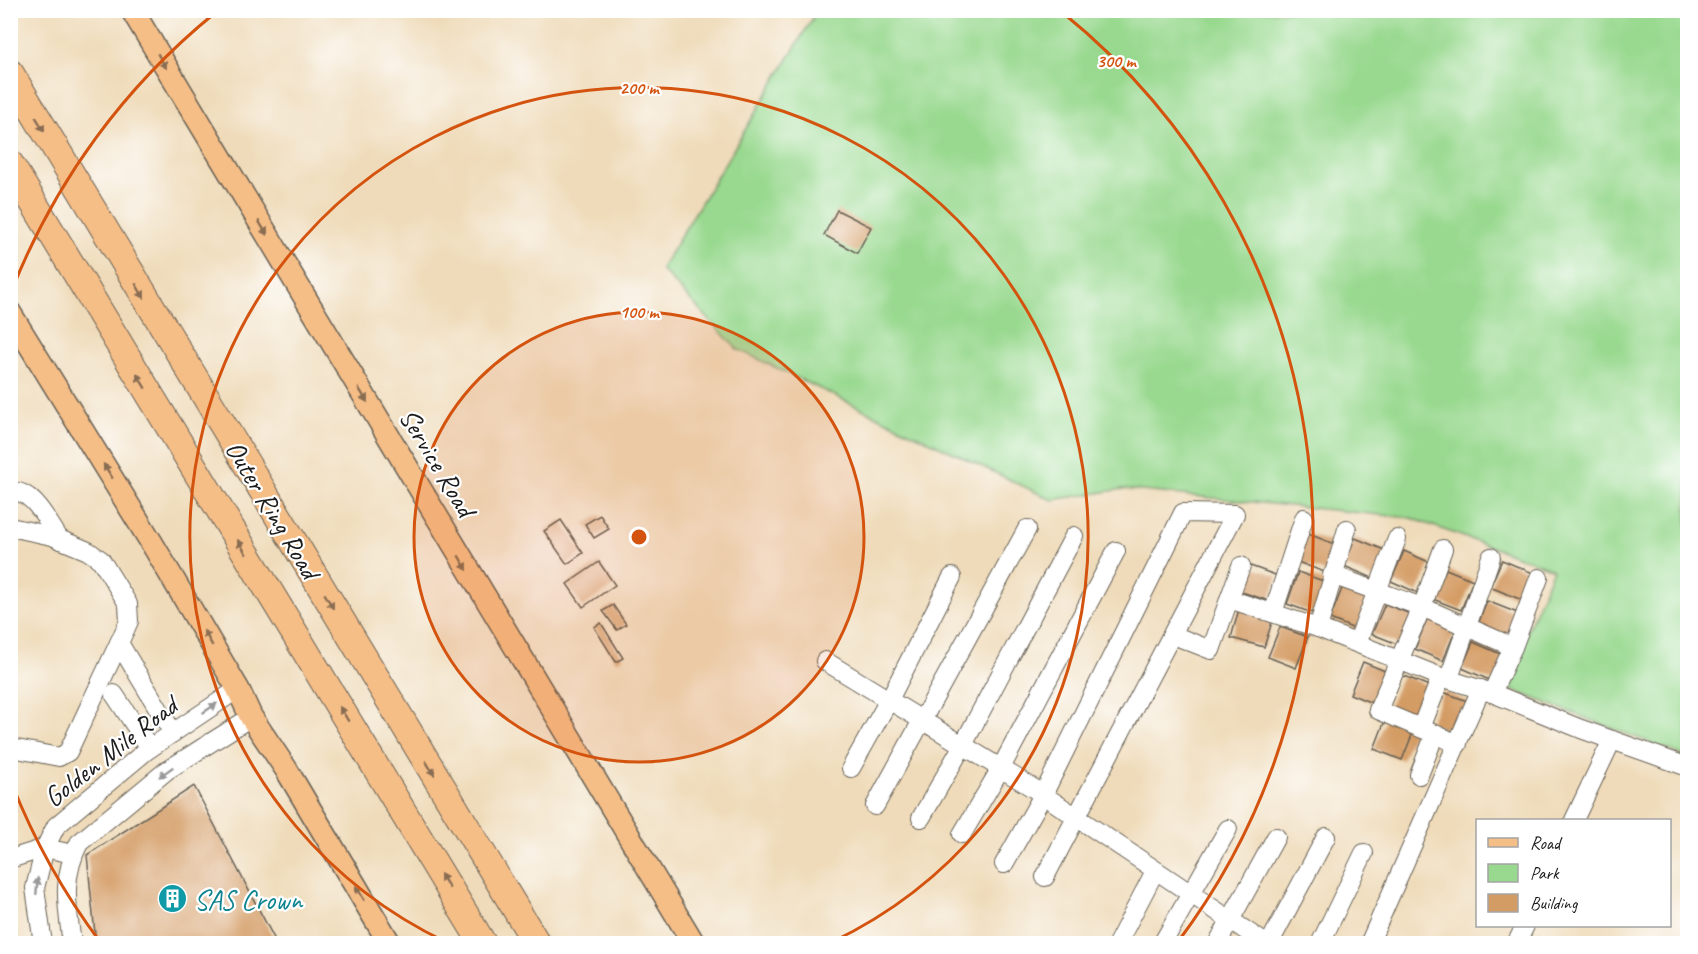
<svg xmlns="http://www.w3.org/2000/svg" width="1698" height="954" font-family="Caveat,sans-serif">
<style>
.green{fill:#99d98f;stroke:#5a7a56;stroke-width:1.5}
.building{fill:#d49c65}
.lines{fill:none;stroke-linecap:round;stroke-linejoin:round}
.minor-casing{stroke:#665f53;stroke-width:20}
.major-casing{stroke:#665f53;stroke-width:25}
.highway-casing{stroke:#665f53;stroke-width:29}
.minor{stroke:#fff;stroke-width:18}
.major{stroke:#f6be87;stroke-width:22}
.highway{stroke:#f6be87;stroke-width:27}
.oneway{fill:#896d52}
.oneway2{fill:#999}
.ring{fill:none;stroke:#d4530e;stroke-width:3}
.labels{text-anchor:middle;stroke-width:4.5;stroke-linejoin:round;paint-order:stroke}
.street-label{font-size:28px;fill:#1c1c1c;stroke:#fff}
.culture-label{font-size:28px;fill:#0d838f;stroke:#fff;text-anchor:start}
.centre{fill:#d4530e;stroke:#fff;stroke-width:3}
.ring-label{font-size:18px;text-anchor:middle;font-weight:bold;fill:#d4530e;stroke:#fff;stroke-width:4.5;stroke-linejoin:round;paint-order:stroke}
</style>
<rect width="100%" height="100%" fill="#fff"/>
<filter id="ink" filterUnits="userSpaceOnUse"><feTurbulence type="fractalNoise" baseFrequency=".0167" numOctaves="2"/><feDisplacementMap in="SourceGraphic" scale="12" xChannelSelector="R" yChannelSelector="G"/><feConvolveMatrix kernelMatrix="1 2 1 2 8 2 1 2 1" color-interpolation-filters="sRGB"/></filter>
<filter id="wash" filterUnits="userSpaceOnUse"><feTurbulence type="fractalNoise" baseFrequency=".008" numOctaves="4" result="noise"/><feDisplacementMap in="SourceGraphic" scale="24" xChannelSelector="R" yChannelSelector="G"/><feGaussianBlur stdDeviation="1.35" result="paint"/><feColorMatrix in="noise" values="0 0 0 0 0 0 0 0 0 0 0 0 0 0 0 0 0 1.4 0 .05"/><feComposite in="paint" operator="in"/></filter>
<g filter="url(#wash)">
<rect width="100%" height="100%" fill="#efdbba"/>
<polygon class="green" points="817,11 1687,11 1687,757 1504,687 1553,569 1411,518 1123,489 1052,500 737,349 661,269"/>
<g id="blocks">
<g class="building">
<polygon points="837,210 871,227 857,253 824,235"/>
<polygon points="600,515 609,529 594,538 585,524"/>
<polygon points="561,520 583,553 567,564 544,531"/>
<polygon points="1306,533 1337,545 1327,573 1295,561"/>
<polygon points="1355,538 1387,551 1375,579 1344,566"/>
<polygon points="1404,551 1431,563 1418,593 1391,581"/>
<polygon points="1502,560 1533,573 1522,600 1490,587"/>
<polygon points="599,562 615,585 583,607 567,584"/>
<polygon points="1245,564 1278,576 1269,601 1236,590"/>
<polygon points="1446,569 1473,580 1461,610 1433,599"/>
<polygon points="1298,572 1326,582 1315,614 1287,604"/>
<polygon points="1343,586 1370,598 1357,630 1330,619"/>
<polygon points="1487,601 1520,614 1510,640 1477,627"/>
<polygon points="1385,604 1413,615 1400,645 1372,634"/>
<polygon points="613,605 626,624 617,630 603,611"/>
<polygon points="1239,609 1273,619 1264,647 1231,638"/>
<polygon points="1427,619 1455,631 1443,661 1415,649"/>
<polygon points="601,623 623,658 616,662 594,627"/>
<polygon points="1280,627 1308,637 1296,668 1268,657"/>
<polygon points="1473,642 1505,656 1494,682 1462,668"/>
<polygon points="1363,662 1390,673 1377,705 1350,694"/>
<polygon points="1402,675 1429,686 1417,718 1389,707"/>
<polygon points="1443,692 1470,702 1457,733 1430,723"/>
<polygon points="1386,718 1414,730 1402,760 1374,749"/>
<polygon points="194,786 277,944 96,944 87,855"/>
</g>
</g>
</g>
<g filter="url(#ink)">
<use href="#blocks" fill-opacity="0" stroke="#665f53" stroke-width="1.5"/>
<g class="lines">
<defs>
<g id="minor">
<path d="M10,492C32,487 49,524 60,540"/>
<polyline points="10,527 52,536 88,551 101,560 128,604 129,621 125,630 68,752 59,757 17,749 10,751"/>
<polyline points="1443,549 1422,607 1378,710 1458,744"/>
<polyline points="1332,575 1422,607 1513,647 1492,693"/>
<polyline points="1229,599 1318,628 1441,677 1492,693 1581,729 1688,767"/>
<polyline points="1273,613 1304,518"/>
<polyline points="1318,628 1347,529"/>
<polyline points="1173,635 1211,650 1241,566"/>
<polyline points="119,643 173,733"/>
<polyline points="1357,643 1397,539"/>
<polyline points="1513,647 1539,578"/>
<polyline points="825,661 1033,788 1266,944"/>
<polyline points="1449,678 1491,557"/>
<polyline points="114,694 150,748"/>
<polyline points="1421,728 1441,677"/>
<polyline points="851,768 889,700 952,577"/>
<polyline points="1419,775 1435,734"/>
<polyline points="875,806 1027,529"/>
<polyline points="921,818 963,745 1074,536"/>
<polyline points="1574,820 1612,740"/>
<polyline points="962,834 1001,768 1116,551"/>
<polyline points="10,859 45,848 73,854"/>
<polyline points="1004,864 1043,795 1183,513 1235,514 1045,877"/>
<polyline points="43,944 35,888 45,848 56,826 146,751 238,689"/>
<path d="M72,944C67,905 61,879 79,843L166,771L251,717"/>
<polyline points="1117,944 1155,871"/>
<polyline points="1162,944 1228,829"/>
<polyline points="1217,944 1276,837"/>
<polyline points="1269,944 1326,837"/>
<polyline points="1320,944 1364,853"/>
<polyline points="1369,944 1481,689"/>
<polyline points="1516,944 1525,926"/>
</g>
<g id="major">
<polyline points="132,10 694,944"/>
<polyline points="10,313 153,545 238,689 251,717 286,769 390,944"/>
</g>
<g id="highway">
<polyline points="10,73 537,944"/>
<polyline points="10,164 483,944"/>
</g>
</defs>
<use href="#minor" class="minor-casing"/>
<use href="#major" class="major-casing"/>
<use href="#highway" class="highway-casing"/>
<use href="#minor" class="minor"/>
<use href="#major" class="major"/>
<use href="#highway" class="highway"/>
</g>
<defs><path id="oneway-solid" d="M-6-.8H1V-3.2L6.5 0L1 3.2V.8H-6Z" transform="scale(1.5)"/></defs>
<g class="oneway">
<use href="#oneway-solid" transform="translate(162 61) rotate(59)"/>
<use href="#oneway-solid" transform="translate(40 124) rotate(59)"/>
<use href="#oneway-solid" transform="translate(263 228) rotate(59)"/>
<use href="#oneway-solid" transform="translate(140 291) rotate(59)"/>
<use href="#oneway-solid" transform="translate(141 381) rotate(-121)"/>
<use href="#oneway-solid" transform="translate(363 395) rotate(59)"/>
<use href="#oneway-solid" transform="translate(108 471) rotate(-122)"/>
<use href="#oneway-solid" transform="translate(242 547) rotate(-121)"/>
<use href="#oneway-solid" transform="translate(463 563) rotate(59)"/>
<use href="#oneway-solid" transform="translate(329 601) rotate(59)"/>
<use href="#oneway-solid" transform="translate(208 638) rotate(-120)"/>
<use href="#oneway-solid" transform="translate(344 714) rotate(-121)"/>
<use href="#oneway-solid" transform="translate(430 768) rotate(59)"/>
<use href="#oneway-solid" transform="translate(445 881) rotate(-121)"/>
<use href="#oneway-solid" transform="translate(360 893) rotate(-121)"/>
</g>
<g class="oneway2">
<use href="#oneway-solid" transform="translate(210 708) rotate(-34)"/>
<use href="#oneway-solid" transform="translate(166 772) rotate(144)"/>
<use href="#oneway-solid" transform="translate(37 886) rotate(-85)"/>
</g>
</g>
<circle cx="639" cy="537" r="225" fill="#d4530e" fill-opacity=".12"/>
<g class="ring">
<circle cx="639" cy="537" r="225"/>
<path d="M446 942A449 449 0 1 1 832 942"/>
<path d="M101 943A674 674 0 0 1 12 784M12 290A674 674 0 0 1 215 13M1063 13A674 674 0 0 1 1177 943"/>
</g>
<defs>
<symbol id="building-disc" viewBox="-11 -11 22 22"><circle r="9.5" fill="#0f9aa8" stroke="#fff"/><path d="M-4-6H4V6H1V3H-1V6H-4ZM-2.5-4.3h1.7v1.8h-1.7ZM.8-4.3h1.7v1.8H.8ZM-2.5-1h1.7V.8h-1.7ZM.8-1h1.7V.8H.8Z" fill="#fff"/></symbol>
</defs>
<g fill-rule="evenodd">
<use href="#building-disc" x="156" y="882" width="33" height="33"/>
</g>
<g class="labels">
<g class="street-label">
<text transform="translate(438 462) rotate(59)" y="10">Service Road</text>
<text transform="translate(273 509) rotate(59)" y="10">Outer Ring Road</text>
<text transform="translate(110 751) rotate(-38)" y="10">Golden Mile Road</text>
</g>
<g class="culture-label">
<text x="194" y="909">SAS Crown</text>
</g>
</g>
<circle cx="639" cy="537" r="9" class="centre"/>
<g class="ring-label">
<text x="1116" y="67">300 m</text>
<text x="639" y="94">200 m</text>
<text x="639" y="318">100 m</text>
</g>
<rect width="1698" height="954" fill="none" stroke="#fff" stroke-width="36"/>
<rect x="1476" y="819" width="195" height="108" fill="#ffffff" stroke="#a4a4a4" stroke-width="1.5"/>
<rect x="1488" y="838" width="30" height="9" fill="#f6be87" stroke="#a4a4a4" stroke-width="1.5"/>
<text x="1530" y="849" font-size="18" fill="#1c1c1c">Road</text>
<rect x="1488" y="864" width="30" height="18" fill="#99d98f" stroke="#a4a4a4" stroke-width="1.5"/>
<text x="1530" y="879" font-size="18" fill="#1c1c1c">Park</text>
<rect x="1488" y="894" width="30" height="18" fill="#d49c65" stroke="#a4a4a4" stroke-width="1.5"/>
<text x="1530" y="909" font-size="18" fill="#1c1c1c">Building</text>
</svg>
